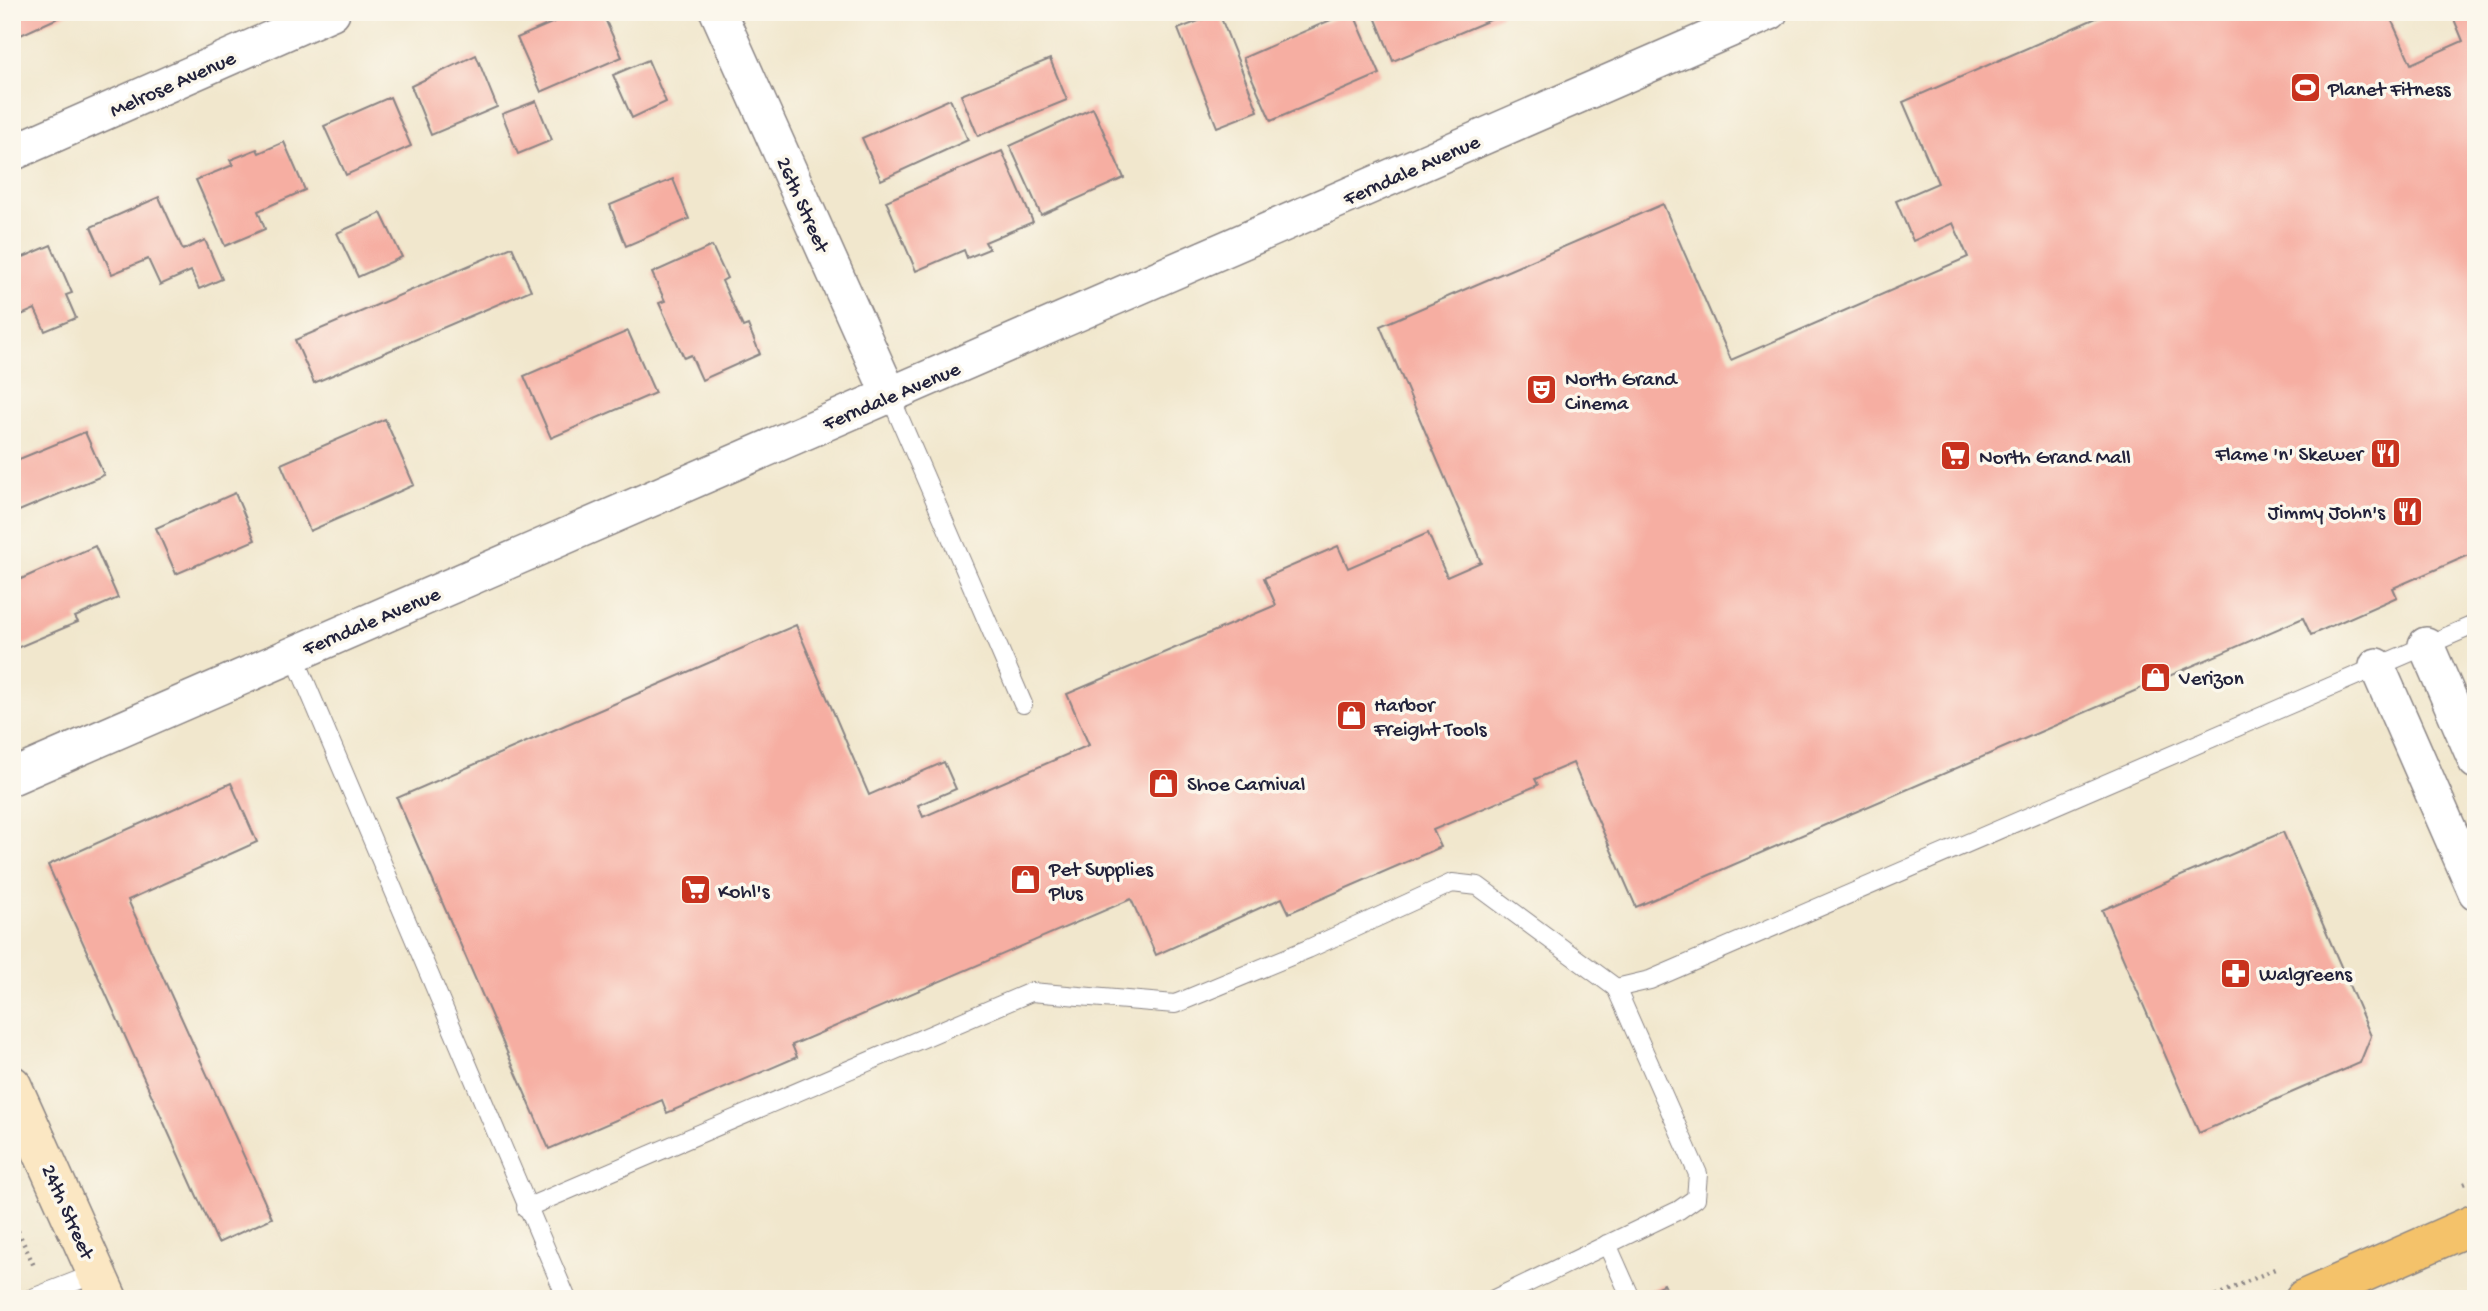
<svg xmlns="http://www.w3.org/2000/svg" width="2488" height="1311" font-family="'Gochi Hand',sans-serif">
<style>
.building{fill:#f6aea2}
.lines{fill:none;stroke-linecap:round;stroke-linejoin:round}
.service-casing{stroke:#8a8484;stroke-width:20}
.minor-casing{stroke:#8a8484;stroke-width:38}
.secondary-casing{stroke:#8a8484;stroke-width:41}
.primary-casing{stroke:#8a8484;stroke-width:41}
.path{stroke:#8a8484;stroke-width:4.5;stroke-dasharray:2 5;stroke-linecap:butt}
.service{stroke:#fff;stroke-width:18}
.minor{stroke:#fff;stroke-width:35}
.secondary{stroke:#fbe7c3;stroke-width:38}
.primary{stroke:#f4c26a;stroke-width:38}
.labels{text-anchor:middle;stroke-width:7;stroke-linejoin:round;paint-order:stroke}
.street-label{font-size:21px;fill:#22223b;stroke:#fbf7ec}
.poi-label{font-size:21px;fill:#22223b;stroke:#fbf7ec;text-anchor:start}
</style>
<rect width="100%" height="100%" fill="#fbf7ec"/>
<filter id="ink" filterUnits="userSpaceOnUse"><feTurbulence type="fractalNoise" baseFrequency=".0143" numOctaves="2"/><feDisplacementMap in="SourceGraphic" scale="14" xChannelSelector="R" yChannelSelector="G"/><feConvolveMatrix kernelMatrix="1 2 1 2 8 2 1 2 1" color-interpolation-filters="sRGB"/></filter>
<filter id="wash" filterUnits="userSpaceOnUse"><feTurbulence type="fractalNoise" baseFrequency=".00686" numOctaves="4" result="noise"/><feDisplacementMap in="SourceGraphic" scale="28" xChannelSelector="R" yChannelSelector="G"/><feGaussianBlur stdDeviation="1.57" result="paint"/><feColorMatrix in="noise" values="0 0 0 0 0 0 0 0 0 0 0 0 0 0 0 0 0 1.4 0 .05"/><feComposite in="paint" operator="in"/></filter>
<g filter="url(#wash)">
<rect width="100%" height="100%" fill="#f1e7cd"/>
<g id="blocks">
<g class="building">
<polygon points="12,12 71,12 12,39"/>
<polygon points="587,12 602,12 622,57 541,92 517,38 570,15 572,19"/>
<polygon points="1349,12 1353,12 1380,74 1271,121 1243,58"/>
<polygon points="1373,12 1500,12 1502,15 1393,61"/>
<polygon points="2110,12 2363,12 2366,19 2388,12 2411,64 2463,41 2451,12 2476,12 2476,552 2393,588 2397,597 2311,635 2303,618 1636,907 1573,763 1535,779 1538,785 1433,830 1441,847 1289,913 1282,898 1156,955 1131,899 792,1045 797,1057 667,1113 662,1100 549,1149 397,798 796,625 869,795 944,762 956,789 918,805 923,817 1089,745 1067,694 1276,605 1264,578 1338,546 1348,568 1428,533 1447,577 1481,562 1380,326 1663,204 1731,360 1968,257 1953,223 1913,241 1896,201 1938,183 1903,102"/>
<polygon points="1219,13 1258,111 1217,127 1178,29"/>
<polygon points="476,55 497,107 431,135 411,86"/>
<polygon points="1050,59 1067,100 978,136 961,95"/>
<polygon points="648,60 666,102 632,118 613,75"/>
<polygon points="390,97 411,146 346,175 324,126"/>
<polygon points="950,99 968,140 881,180 862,138"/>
<polygon points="536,101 552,140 518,154 502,114"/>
<polygon points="1093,108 1124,178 1041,215 1010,146"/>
<polygon points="284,142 305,190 258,211 265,229 225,246 196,180 233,165 230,160 257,149 259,153"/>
<polygon points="1002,151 1033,222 985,242 989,249 967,258 964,250 916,271 886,201"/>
<polygon points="673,179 689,219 626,246 610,205"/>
<polygon points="159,197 183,250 205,240 222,279 199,289 191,271 160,285 148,259 112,274 91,227"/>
<polygon points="381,213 402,257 358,277 337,233"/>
<polygon points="51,245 72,293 66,295 76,318 45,331 35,309 12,319 12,262"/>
<polygon points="712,246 727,278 722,281 743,327 748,325 760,354 702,380 691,355 684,358 659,303 665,301 652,273"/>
<polygon points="512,247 531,290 314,383 295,340"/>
<polygon points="628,331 655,393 551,438 524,376"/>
<polygon points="385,419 414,485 310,531 281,464"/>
<polygon points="85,432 104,475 12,514 12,462"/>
<polygon points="235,493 255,540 176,574 156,528"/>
<polygon points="95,546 118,598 75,617 78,622 12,650 12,583"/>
<polygon points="231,783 257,842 128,900 272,1218 218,1243 48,865"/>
<polygon points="2283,832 2371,1036 2360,1063 2199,1133 2102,910"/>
<polygon points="1664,1284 1671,1299 1630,1299"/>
</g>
</g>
</g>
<g filter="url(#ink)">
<use href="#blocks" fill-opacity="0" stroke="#8a8484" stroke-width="2"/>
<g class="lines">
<defs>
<g id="service">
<polyline points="890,396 1023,704"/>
<polyline points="293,653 567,1299"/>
<polyline points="526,1208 1031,992 1175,1004 1308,949 1452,883 1478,886 1616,988 1650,980 2476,624"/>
<polyline points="1607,1244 1631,1298"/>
<polyline points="30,1299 97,1273"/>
<polyline points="1494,1299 1679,1210 1696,1198 1698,1174 1616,988"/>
</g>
<g id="minor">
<polyline points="718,12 890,396"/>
<polyline points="12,153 332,12"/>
<polyline points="2426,645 2476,761"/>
<polyline points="2377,666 2476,892"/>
<polyline points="12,777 1770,12"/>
</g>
<polyline id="secondary" points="12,1085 108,1299"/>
<polyline id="primary" points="2304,1299 2476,1223"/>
</defs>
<use href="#service" class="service-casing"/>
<use href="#minor" class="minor-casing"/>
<use href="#secondary" class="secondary-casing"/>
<use href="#primary" class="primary-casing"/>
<g class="path">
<polyline points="2464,1184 2476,1179"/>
<polyline points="12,1218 34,1266"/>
<polyline points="2209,1299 2277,1268"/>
</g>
<use href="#service" class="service"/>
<use href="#minor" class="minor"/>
<use href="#secondary" class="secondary"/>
<use href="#primary" class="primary"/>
</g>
</g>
<defs>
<symbol id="stadium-square" viewBox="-11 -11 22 22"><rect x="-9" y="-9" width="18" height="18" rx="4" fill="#c8321e" stroke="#fbf7ec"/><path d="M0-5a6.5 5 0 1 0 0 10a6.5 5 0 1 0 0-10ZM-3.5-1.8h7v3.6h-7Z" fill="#fff"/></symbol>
<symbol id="theatre-square" viewBox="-11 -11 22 22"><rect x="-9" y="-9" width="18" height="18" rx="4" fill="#c8321e" stroke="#fbf7ec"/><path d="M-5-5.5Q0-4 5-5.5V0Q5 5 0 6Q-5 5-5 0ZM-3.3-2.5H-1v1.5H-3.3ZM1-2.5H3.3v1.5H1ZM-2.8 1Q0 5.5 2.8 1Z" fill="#fff"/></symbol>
<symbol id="restaurant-square" viewBox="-11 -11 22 22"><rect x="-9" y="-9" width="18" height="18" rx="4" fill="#c8321e" stroke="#fbf7ec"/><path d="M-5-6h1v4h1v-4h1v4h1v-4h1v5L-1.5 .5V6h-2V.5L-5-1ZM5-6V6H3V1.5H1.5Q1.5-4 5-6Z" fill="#fff"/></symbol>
<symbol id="supermarket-square" viewBox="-11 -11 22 22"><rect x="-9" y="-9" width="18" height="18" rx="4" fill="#c8321e" stroke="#fbf7ec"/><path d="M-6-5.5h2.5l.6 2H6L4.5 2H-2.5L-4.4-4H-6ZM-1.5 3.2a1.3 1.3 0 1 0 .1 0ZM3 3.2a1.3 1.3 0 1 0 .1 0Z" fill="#fff"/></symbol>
<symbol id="shop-square" viewBox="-11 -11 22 22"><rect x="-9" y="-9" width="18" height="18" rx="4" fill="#c8321e" stroke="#fbf7ec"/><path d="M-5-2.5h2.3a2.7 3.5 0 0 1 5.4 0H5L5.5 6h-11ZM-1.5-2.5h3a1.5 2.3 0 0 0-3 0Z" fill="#fff"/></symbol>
<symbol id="pharmacy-square" viewBox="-11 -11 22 22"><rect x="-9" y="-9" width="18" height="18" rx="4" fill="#c8321e" stroke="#fbf7ec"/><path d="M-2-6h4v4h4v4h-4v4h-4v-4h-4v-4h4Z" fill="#fff"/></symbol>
</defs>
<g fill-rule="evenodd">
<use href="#stadium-square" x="2288" y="70" width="35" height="35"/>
<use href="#theatre-square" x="1524" y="372" width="35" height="35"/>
<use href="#restaurant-square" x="2368" y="436" width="35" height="35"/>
<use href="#supermarket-square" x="1938" y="438" width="35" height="35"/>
<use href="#restaurant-square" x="2390" y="494" width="35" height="35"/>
<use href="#shop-square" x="2138" y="660" width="35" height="35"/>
<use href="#shop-square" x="1334" y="698" width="35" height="35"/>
<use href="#shop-square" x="1146" y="766" width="35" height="35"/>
<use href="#shop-square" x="1008" y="862" width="35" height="35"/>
<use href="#supermarket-square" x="678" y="872" width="35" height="35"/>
<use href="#pharmacy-square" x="2218" y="956" width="35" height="35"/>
</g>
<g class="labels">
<g class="street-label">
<text transform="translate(172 83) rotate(-24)" y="7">Melrose Avenue</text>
<text transform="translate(1411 169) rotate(-24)" y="7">Ferndale Avenue</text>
<text transform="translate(804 204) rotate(66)" y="7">26th Street</text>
<text transform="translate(891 395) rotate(-23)" y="7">Ferndale Avenue</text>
<text transform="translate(371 620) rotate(-23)" y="7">Ferndale Avenue</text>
<text transform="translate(69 1211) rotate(66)" y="7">24th Street</text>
</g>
<g class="poi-label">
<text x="2328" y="95">Planet Fitness</text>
<text x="1565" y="385">North Grand<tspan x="1565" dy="24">Cinema</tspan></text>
<text x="2363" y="460" text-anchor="end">Flame 'n' Skewer</text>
<text x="1979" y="463">North Grand Mall</text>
<text x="2385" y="518" text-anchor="end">Jimmy John's</text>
<text x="2179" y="684">Verizon</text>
<text x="1374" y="711">Harbor<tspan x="1374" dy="24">Freight Tools</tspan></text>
<text x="1187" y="790">Shoe Carnival</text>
<text x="1049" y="875">Pet Supplies<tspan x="1049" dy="24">Plus</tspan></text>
<text x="718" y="897">Kohl's</text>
<text x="2259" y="980">Walgreens</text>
</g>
</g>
<rect width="2488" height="1311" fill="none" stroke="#fbf7ec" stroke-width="42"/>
</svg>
